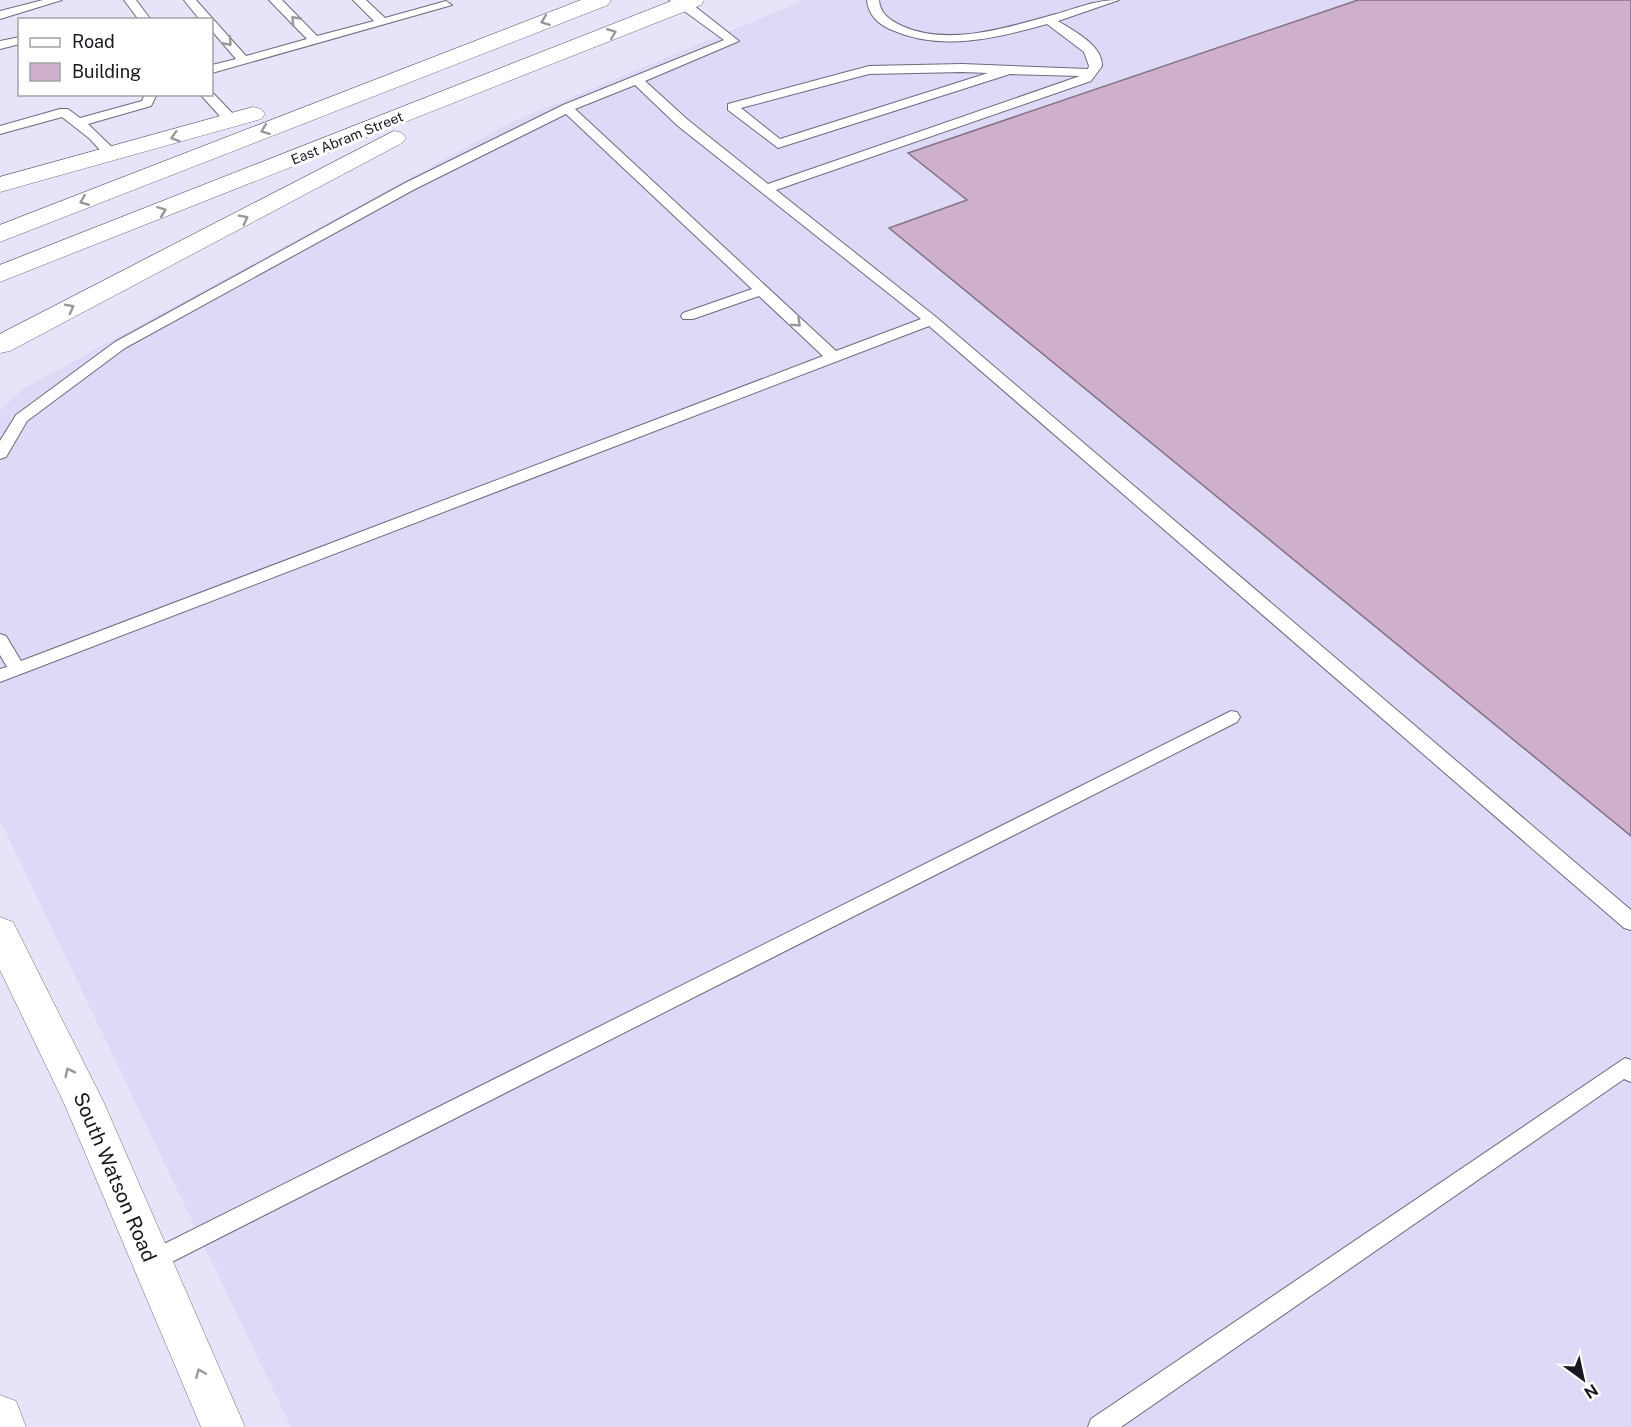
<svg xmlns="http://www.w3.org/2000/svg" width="1631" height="1427" font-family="'Public Sans',sans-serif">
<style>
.built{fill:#ddd9f6}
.building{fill:#ceb0cd;stroke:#837383;stroke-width:1.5}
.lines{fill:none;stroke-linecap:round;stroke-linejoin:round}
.lane-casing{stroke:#6d6a7d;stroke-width:2}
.secondary-casing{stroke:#6d6a7d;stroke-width:1}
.highway-casing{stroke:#6d6a7d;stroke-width:1}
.lane{fill:#fff;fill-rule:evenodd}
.secondary{fill:#fff;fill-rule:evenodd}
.highway{fill:#fff;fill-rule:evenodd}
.oneway{stroke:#98979a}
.labels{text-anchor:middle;stroke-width:6;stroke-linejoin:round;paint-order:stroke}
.far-street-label{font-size:14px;fill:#19171f;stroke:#fff}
.near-street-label{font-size:20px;fill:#19171f;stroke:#fff}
</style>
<rect width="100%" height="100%" fill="#e7e4fa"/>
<polygon class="built" points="804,0 1631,0 1631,1427 291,1427 0,820 0,409 23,389 514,121"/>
<polygon class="building" points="1358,0 1631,0 1631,836 889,228 967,200 908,153"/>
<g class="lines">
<defs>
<g id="lane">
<polygon points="43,0 62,0 0,19 0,11"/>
<polygon points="124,0 136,0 151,20 139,20"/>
<polygon points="184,0 196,0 246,56 307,39 269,0 282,0 317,36 374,21 353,0 366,0 385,18 446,1 452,5 212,73 212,65 236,59 212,31 212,20 200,20"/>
<path d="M669,0L688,1L739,41L645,81L688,120L768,184L1080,76L1010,74L778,148L728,110V104L869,66L962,64L1088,69L1089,66L1084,52L1047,24C998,38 941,52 892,30C879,25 868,15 867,0H879C880,14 890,20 902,26C949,47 1009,27 1056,14C1077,8 1096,0 1119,0L1058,21C1072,30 1103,45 1102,66L1091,81L776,190L936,317L1631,910V930L1624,928L929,326L0,682V669L7,667L0,655V634L6,636L21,661L823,356L759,296L693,319H683L681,316L683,313L752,289L566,114L415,189L125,348L27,421L6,457L0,459V441L16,415L115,342L405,183L563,105L724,40ZM962,72L988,73L780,139L741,108L869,74ZM635,85L678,126L921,319L836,351L575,109Z"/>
<polygon points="20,37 20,44 0,49 0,41"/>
<polygon points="212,92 236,117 236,123 226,123 200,94"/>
<polygon points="145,94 157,94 151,106 88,124 117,152 117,158 107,158 90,139 62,117 0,134 0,126 60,109 68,109 80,118 142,101"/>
<polygon points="1231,711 1237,712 1240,717 1237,722 160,1268 152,1271 144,1268 141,1261 144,1254"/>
<polygon points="1625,1058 1631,1060 1631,1082 1624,1079 1121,1427 1088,1427 1091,1419"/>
</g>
<g id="secondary">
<polygon points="581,0 611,0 608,5 0,242 0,225"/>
<polygon points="674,0 704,0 701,5 0,282 0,265"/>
<polygon points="253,107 261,109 265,114 261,119 0,192 0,177"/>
<polygon points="394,131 402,133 406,138 402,143 10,351 0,353 0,334"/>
<polygon points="0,917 13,922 104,1103 245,1427 201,1427 64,1103 0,970"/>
</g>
<polygon id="highway" points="0,1395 16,1401 26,1427 0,1427"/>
</defs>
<use href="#lane" class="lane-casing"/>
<use href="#secondary" class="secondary-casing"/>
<use href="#highway" class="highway-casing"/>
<use href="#lane" class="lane"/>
<use href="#secondary" class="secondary"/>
<use href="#highway" class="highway"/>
</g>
<defs><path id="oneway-chevron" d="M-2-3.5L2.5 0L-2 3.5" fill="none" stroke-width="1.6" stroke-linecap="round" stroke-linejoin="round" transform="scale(1.5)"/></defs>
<g class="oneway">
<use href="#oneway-chevron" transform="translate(295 20) rotate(-134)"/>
<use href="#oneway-chevron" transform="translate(545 21) rotate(159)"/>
<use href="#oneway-chevron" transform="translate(612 33) rotate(-22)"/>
<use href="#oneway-chevron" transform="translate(228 42) rotate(48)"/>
<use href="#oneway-chevron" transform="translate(265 130) rotate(159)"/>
<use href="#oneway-chevron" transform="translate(175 137) rotate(164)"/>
<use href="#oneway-chevron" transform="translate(84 201) rotate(158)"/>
<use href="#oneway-chevron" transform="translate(162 211) rotate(-21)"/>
<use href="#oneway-chevron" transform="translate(244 219) rotate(-27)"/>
<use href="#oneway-chevron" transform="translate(70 308) rotate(-27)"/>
<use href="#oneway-chevron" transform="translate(797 323) rotate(43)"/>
<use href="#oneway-chevron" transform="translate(69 1072) rotate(-116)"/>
<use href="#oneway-chevron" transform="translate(200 1373) rotate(-113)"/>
</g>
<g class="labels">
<g class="far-street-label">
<text transform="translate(347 138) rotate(-22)" y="5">East Abram Street</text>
</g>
<g class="near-street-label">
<text transform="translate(115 1177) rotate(67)" y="7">South Watson Road</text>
</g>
</g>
<rect x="18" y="18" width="195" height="78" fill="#ffffff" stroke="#a3a2a5" stroke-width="1.5"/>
<rect x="30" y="38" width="30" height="9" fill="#ffffff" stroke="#a3a2a5" stroke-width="1.5"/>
<text x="72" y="48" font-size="18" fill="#19171f">Road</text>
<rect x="30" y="63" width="30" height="18" fill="#ceb0cd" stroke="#a3a2a5" stroke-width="1.5"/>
<text x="72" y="78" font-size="18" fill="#19171f">Building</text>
<g transform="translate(1583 1379) rotate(147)" stroke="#ffffff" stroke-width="4.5" paint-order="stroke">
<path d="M0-4.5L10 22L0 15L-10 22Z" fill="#19171f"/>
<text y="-9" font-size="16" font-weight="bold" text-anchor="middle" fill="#19171f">N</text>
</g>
</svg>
